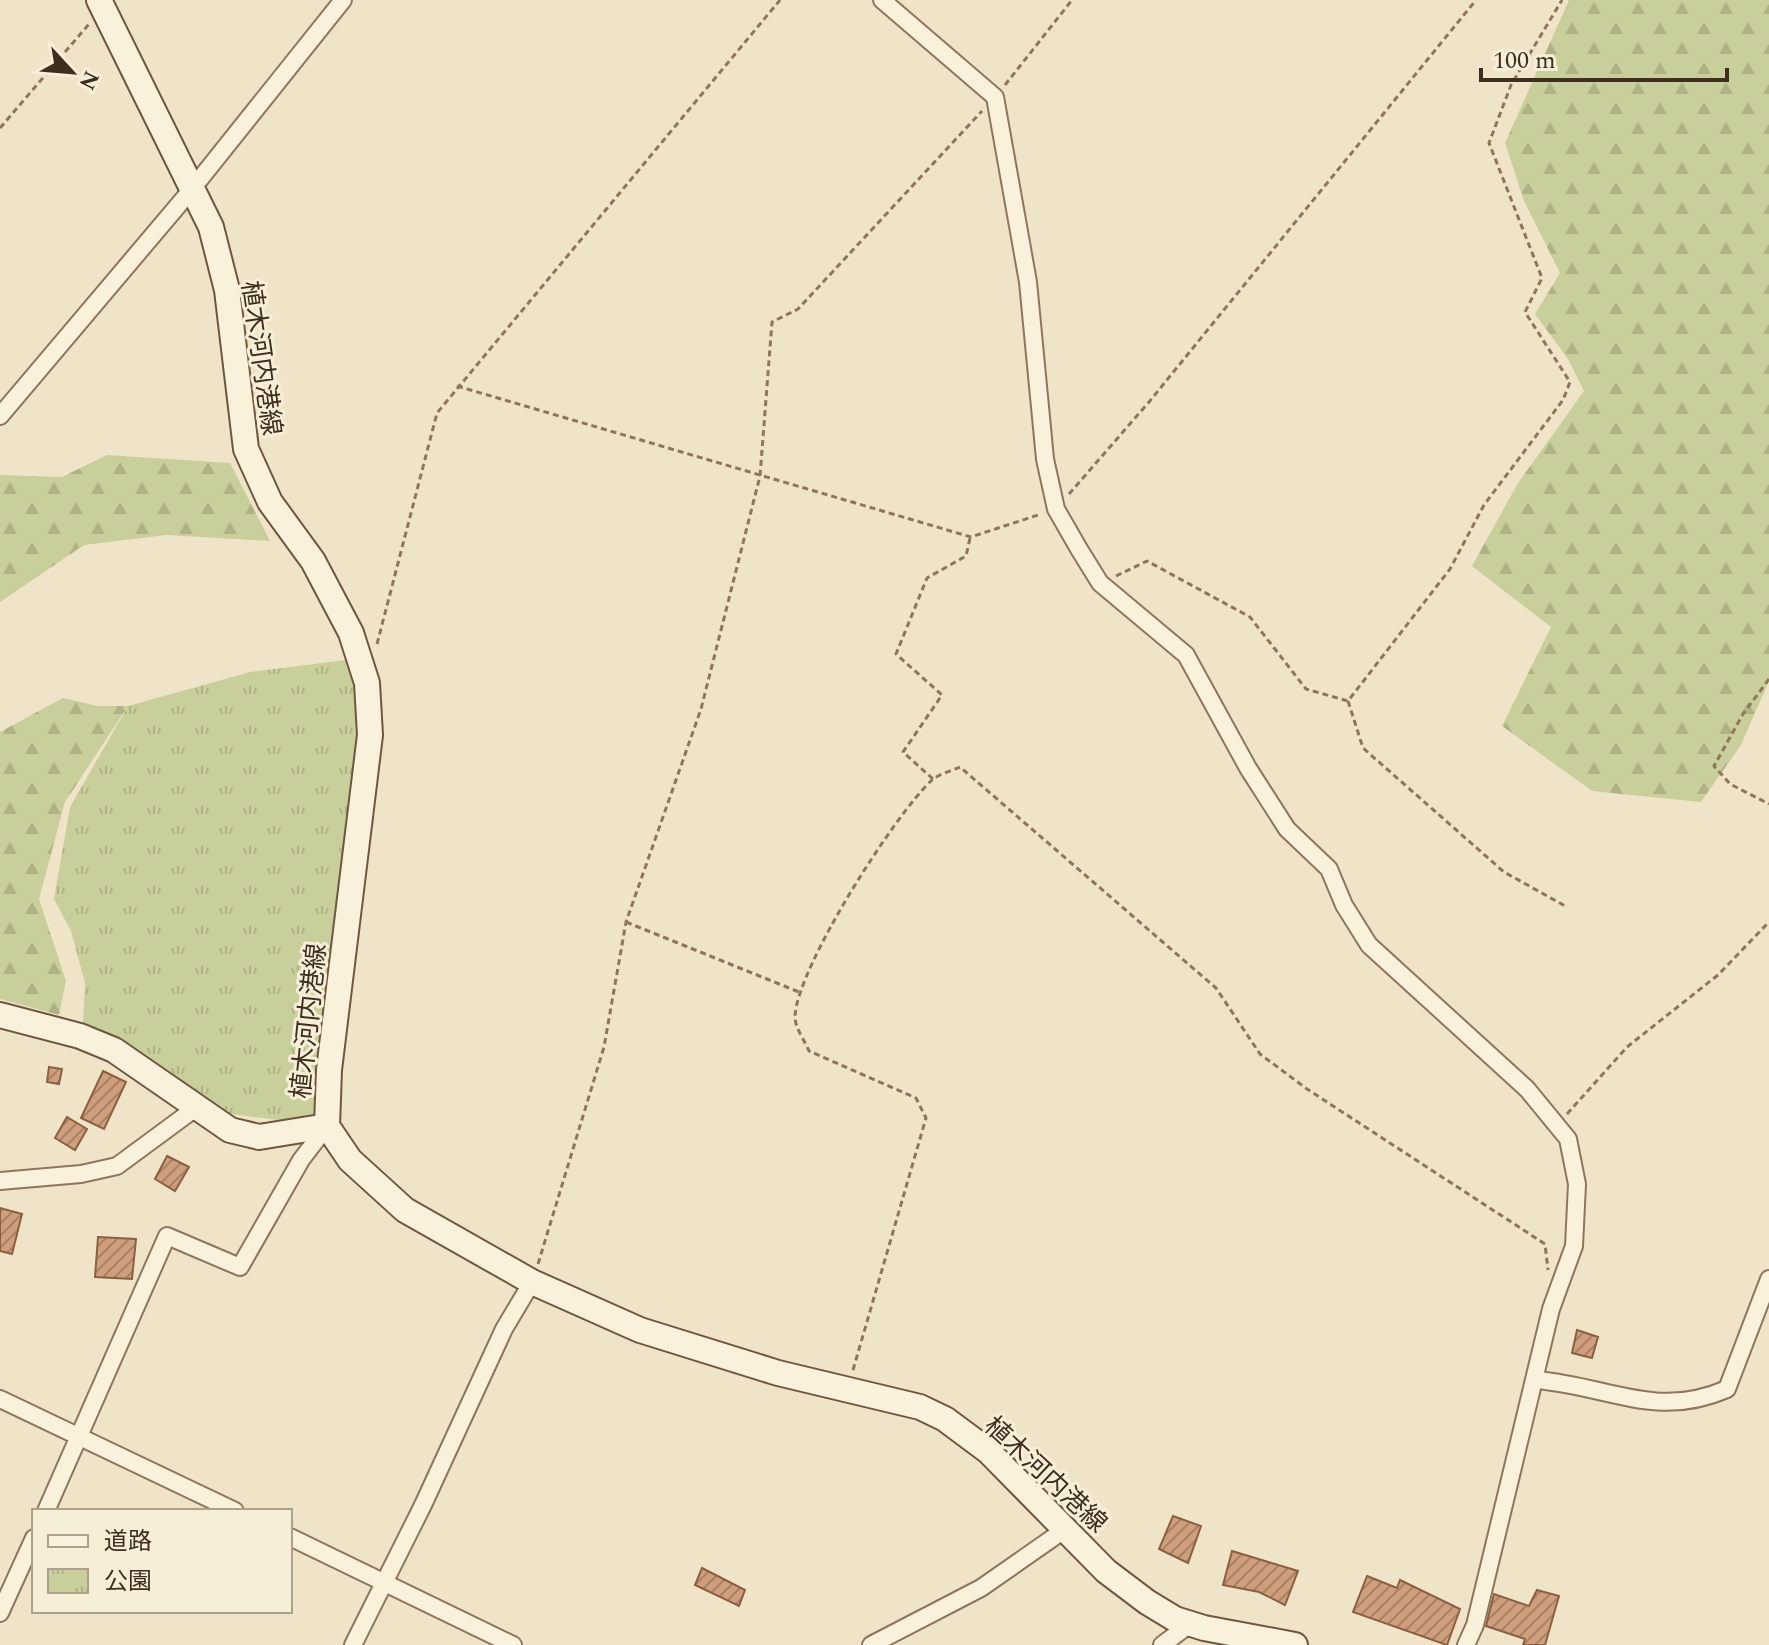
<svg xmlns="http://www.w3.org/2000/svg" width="1769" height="1645" font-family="Spectral,'Noto Sans JP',serif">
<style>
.forest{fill:url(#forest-firs)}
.park{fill:url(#park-tufts)}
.building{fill:url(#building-hatch);stroke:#8d5f41;stroke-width:2}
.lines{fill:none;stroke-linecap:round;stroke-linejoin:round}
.street-casing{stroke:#8d765c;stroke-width:20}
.secondary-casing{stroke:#6f573f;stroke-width:28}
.path{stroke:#8d765c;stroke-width:3;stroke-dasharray:6 4;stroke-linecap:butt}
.street{stroke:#faf1dc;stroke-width:16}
.secondary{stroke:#faf1dc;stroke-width:24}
.labels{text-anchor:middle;stroke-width:6;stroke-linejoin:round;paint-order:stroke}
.street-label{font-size:26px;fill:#3d2e20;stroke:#f7eed8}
</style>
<defs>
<pattern id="forest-firs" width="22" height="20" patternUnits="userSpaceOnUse" patternTransform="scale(2)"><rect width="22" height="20" fill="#c9cf9b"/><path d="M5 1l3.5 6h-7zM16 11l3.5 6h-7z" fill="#aeb285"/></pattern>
<pattern id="park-tufts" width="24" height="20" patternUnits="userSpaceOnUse" patternTransform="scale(2)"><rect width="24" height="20" fill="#c9cf9b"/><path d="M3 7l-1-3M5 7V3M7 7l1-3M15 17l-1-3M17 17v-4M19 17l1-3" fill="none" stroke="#aeb285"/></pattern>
<pattern id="building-hatch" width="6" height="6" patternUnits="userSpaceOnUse" patternTransform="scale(2)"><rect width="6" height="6" fill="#cf9f7d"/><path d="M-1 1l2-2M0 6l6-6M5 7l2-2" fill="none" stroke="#a98266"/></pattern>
</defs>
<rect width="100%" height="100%" fill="#f0e4c8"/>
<g class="forest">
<polygon points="1569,0 1769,0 1769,681 1741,745 1701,802 1592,791 1502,726 1551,627 1472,566 1518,483 1584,391 1568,359 1535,314 1560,273 1524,201 1505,143"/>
<polygon points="107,455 230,463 270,541 166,535 84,545 0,602 0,475 62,477"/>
<polygon points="63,698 98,706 128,706 65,802 39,899 66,981 59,1015 0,999 0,732"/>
</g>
<polygon class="park" points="345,660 370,735 327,1126 229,1114 130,1046 83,1024 85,983 71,931 54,899 70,807 128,706 250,672"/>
<g class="building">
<polygon points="49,1067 62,1069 59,1084 47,1082"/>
<polygon points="103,1071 126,1082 104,1129 81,1118"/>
<polygon points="67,1117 87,1129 75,1150 55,1138"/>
<polygon points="167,1156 189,1167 175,1191 155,1179"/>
<polygon points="0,1208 22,1214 12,1254 0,1251"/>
<polygon points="98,1237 136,1239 132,1279 95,1277"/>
<polygon points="1577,1330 1598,1337 1592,1358 1572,1353"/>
<polygon points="1173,1516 1201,1526 1188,1563 1159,1549"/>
<polygon points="1232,1551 1298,1571 1285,1605 1259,1592 1223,1585"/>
<polygon points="702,1568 745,1590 739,1606 695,1585"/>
<polygon points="1367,1576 1397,1588 1400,1580 1460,1609 1447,1645 1353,1612"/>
<polygon points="1537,1590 1559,1596 1545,1645 1523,1645 1525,1639 1486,1626 1494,1594 1529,1606"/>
</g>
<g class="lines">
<defs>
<g id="street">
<polyline points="882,0 995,97 1028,282 1045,459 1056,509 1079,549 1100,583 1186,655 1248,768 1287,829 1329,869 1344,905 1369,945 1527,1089 1568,1139 1577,1184 1574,1246 1551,1309 1475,1625 1466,1645"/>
<polyline points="0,416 192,189 343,0"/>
<polyline points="0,1181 81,1174 117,1166 197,1107"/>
<path d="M1536,1380C1609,1386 1656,1420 1727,1389L1769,1279"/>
<polyline points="0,1399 235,1511"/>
<polyline points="46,1511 167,1236 240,1267 301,1160 327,1126"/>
<polyline points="290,1537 513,1645"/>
<polyline points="0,1613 34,1538"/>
<polyline points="353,1645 423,1505 504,1329 532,1282"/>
<polyline points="871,1645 981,1588 1067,1528"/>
<polyline points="1162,1645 1190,1624"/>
</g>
<g id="secondary">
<polyline points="99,0 211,227 227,290 246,449 270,502 313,561 351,633 367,683 370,735 329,1070 327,1126 350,1160 405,1210 532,1282 640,1330 778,1373 920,1407 945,1419 988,1451 1106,1571 1147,1602 1175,1619 1204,1628 1295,1645"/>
<polyline points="0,1015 80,1036 114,1050 230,1130 259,1137 327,1126"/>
</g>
</defs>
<use href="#street" class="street-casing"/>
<use href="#secondary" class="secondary-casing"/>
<g class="path">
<polyline points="1005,85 1072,0"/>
<polyline points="0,128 89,24"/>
<polyline points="457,386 971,537 1041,514"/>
<polyline points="1069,494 1149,402 1476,0"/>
<polyline points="1116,576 1147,561 1250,617 1306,689 1348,701 1450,569 1484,505 1563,400 1570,382 1525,312 1542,278 1489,143 1511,85 1562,0"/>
<polyline points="377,644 437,413 780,0"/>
<polyline points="1769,679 1743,714 1714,766 1730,784 1769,804"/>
<polyline points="1348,701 1363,748 1504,872 1567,907"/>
<polyline points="933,779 903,752 942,695 896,654 927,578 966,556 970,538"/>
<polyline points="626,922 799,992"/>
<polyline points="1567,1114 1627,1047 1718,975 1769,922"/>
<polyline points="538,1264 604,1047 626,922 701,709 760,476 772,322 798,309 982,111"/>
<path d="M853,1370L926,1118L916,1098L809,1051C805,1041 795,1028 795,1017C796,969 895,814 932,780C939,774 951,771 960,767L1216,988L1260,1054L1307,1089L1545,1244L1548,1270"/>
</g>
<use href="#street" class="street"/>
<use href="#secondary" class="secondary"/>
</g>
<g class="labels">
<g class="street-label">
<text transform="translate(262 358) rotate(82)" y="9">植木河内港線</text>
<text transform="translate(308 1021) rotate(-84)" y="9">植木河内港線</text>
<text transform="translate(1046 1474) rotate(43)" y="9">植木河内港線</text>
</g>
</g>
<rect x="32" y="1509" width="260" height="104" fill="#f7eed8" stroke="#ada18e" stroke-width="2"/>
<rect x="48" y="1535" width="40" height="12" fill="#faf1dc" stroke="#ada18e" stroke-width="2"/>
<text x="104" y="1549" font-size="24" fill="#3d2e20">道路</text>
<rect x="48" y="1569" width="40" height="24" fill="url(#park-tufts)" stroke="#ada18e" stroke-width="2"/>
<text x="104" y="1589" font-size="24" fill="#3d2e20">公園</text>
<g transform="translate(72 72) rotate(116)" stroke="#f7eed8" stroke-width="6" paint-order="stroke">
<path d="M0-6L14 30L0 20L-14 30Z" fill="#3d2e20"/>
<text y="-12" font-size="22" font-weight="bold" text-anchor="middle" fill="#3d2e20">N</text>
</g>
<path d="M1481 68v12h246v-12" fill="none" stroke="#3d2e20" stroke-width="4"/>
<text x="1493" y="68" font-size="24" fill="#3d2e20" stroke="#f7eed8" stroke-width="6" paint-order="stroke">100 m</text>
</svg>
